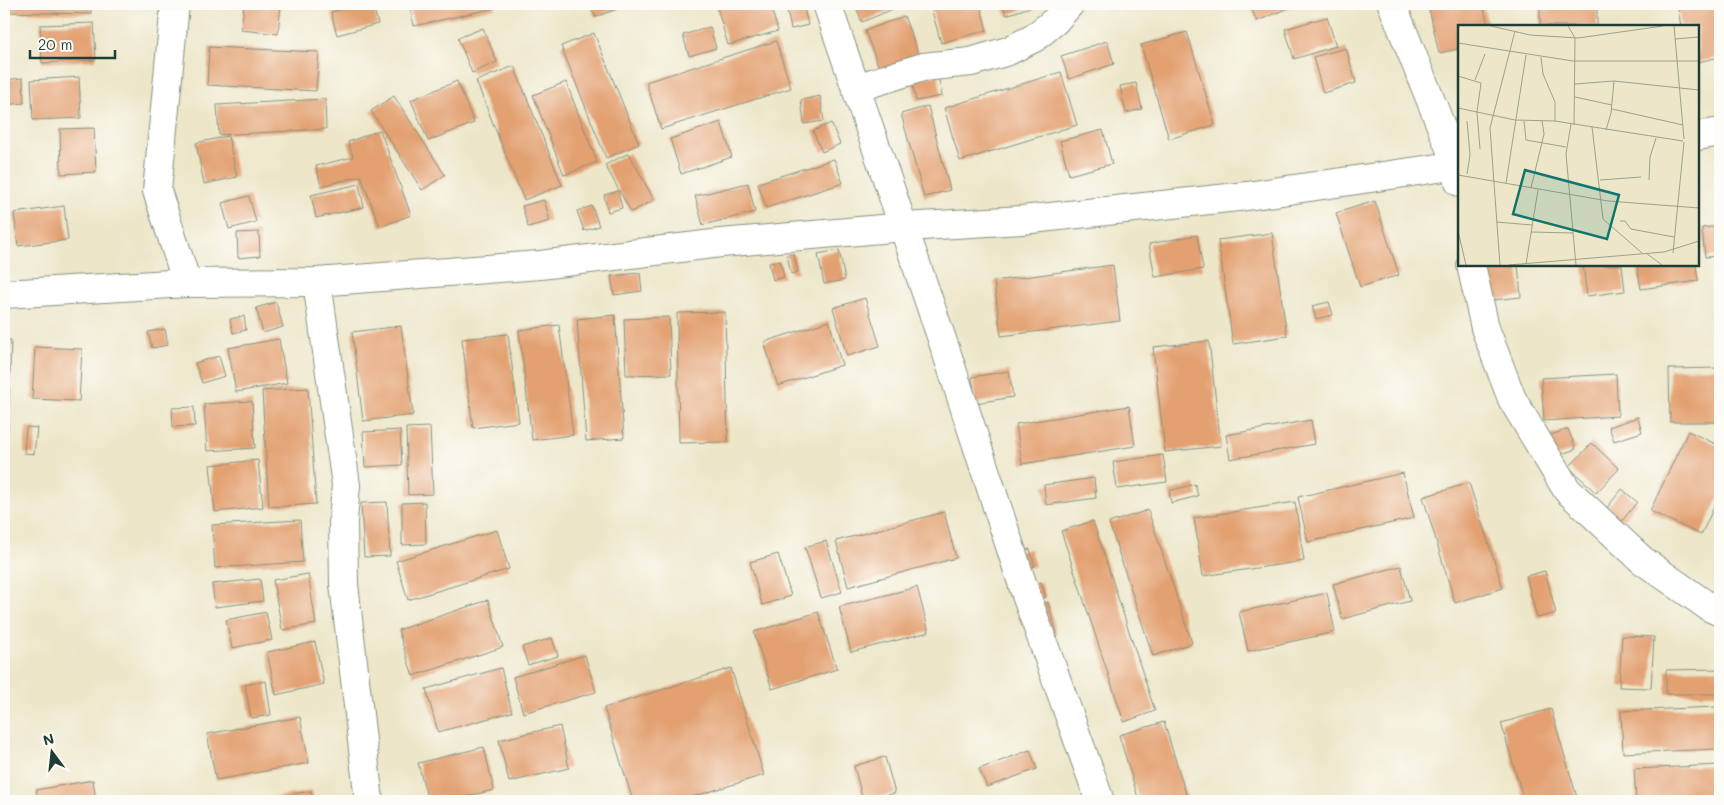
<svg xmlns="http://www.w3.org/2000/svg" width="1724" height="805" font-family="Mali,sans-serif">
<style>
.building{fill:#e3a071}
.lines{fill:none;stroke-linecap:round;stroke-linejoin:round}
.minor-casing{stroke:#86927e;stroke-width:30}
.minor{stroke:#fff;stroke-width:28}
.inset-road{fill:none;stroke:#9ba28d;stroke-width:1}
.view{fill:#0f766e;fill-opacity:0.15;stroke:#0f766e;stroke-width:2.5}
.inset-edge{fill:none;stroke:#1f3d34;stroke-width:2.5}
</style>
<rect width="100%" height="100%" fill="#fdfcf7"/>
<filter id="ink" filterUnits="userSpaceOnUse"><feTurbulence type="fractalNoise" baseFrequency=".02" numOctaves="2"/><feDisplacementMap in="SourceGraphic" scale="10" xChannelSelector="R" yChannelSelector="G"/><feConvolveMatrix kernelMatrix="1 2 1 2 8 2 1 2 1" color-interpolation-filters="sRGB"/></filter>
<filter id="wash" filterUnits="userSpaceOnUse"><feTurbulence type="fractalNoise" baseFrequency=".0096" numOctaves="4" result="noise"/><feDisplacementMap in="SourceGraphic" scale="20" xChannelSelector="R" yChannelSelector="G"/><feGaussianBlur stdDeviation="1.12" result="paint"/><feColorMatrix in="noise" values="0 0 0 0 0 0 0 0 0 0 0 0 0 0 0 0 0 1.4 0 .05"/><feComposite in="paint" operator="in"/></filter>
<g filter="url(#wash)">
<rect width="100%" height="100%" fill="#ede6c9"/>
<g id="blocks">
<g class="building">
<polygon points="4,4 91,4 91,14 4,12"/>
<polygon points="244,4 281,4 278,34 241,30"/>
<polygon points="364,4 373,4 378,24 337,35 331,12"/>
<polygon points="409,4 494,4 495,8 414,26"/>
<polygon points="590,4 631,4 595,17"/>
<polygon points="716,4 770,4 778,31 728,45"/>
<polygon points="797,4 803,4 808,25 791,29 786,6"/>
<polygon points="855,4 899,4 900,6 862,22"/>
<polygon points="930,4 980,4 987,30 941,43"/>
<polygon points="1003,4 1039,4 1006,15"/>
<polygon points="1249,4 1298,4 1257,21"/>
<polygon points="1428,4 1483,4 1488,26 1459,26 1459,49 1439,53"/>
<rect x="1540" y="4" width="57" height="22"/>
<polygon points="1677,4 1719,4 1720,57 1698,62 1698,26 1681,26"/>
<polygon points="904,16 920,58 881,73 865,31"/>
<polygon points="1327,17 1336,46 1294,59 1285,29"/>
<polygon points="94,23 96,60 42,63 40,25"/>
<polygon points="710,27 716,48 689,56 683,35"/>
<polygon points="483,28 497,62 472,73 458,38"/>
<polygon points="1187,32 1215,125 1169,139 1141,45"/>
<polygon points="594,33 639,144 606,158 561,46"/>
<polygon points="776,41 791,88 661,129 646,82"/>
<polygon points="1107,41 1114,64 1069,79 1061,56"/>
<polygon points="209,47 319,52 316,91 207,85"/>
<polygon points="1346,48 1356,83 1323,93 1313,57"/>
<polygon points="514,66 562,185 524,200 476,81"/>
<polygon points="1061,72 1077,125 960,161 944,108"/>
<polygon points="938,75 942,96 916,101 912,80"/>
<polygon points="79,77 81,118 33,120 31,80"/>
<polygon points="23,78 24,103 4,105 4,80"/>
<polygon points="457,81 474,123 428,141 411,100"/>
<polygon points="566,82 597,162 564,175 533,95"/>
<polygon points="1136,83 1142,109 1126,113 1120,86"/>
<polygon points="394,96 445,175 422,190 371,111"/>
<polygon points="820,96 824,121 804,124 801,100"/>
<polygon points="325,99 326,129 219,135 217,105"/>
<polygon points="928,106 950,190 924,197 901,114"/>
<polygon points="721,122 732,157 681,174 670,139"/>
<polygon points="831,123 840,144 822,152 813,131"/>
<polygon points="94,128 96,172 61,174 60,129"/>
<polygon points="380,130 411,215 380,227 361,176 321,186 316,166 353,157 348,142"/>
<polygon points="1103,130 1112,164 1069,175 1060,141"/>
<polygon points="228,136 237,177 204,184 196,143"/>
<polygon points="629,153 654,200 631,212 605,165"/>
<polygon points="834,159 843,183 766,208 758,183"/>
<polygon points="748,183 755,212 703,225 695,196"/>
<polygon points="359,184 364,207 316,218 311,195"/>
<polygon points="618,191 622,208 608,212 604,195"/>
<polygon points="249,196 256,222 229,229 222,203"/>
<polygon points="544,200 550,221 528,227 522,206"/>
<polygon points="1375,201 1399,275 1360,287 1336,213"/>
<polygon points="64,206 68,240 18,246 14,213"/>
<polygon points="592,206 599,226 584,231 577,211"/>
<polygon points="1720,226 1720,256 1705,257 1702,228"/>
<polygon points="259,232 260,256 238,258 237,233"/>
<polygon points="1272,233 1287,336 1233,344 1218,240"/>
<polygon points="1197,235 1203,269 1155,277 1149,244"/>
<polygon points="839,250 845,280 824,284 818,254"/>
<polygon points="794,254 798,272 791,274 787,255"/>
<polygon points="780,261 784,277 773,280 769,263"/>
<polygon points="1113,265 1120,321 1001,336 994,281"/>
<polygon points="1470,265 1518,265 1521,297 1474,302"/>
<polygon points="1583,265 1622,265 1625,291 1587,296"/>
<polygon points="1637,265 1696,265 1698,281 1641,289"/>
<polygon points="640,273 642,291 614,295 611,276"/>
<polygon points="865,298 880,346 847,356 833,308"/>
<polygon points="276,302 283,327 263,333 256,308"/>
<polygon points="1329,302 1333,315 1316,319 1312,306"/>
<polygon points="725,312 728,442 679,443 677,313"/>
<polygon points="615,315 624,438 586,441 577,319"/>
<polygon points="244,316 246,330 233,333 230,319"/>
<polygon points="669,317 671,374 626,375 624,319"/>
<polygon points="829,321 842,365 778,386 764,342"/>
<polygon points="559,325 573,435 532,440 519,330"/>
<polygon points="401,326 413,415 363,421 352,332"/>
<polygon points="165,329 168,345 152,348 148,332"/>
<polygon points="508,334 519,422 473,428 462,339"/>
<polygon points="279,339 287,383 236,392 228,348"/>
<polygon points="4,340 11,340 8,429 4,429"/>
<polygon points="1209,341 1221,446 1165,452 1153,347"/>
<polygon points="35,347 82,349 79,401 32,399"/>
<polygon points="219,356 225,376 202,383 195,363"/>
<polygon points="1720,368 1720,422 1670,422 1669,369"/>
<polygon points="1009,371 1013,397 976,403 972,377"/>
<polygon points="1616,374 1618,416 1544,421 1541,378"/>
<polygon points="308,388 316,504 269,507 262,391"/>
<polygon points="252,401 255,448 207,451 204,404"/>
<polygon points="1129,406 1135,446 1022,464 1016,424"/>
<polygon points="194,407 195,426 173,427 172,408"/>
<polygon points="1638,417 1642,432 1614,441 1609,427"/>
<polygon points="1311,420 1315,444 1230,459 1226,435"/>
<polygon points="26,427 37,428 34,454 24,453"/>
<polygon points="430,427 433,494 408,495 406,428"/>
<polygon points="1568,429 1576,449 1545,460 1537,440"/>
<polygon points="400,430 402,465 365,467 363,432"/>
<polygon points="1688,431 1720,446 1720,494 1701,535 1650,511"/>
<polygon points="1592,443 1619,469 1596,493 1569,467"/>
<polygon points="1163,455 1167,482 1117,489 1113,462"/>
<polygon points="258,460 263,507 215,512 210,465"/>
<polygon points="1403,473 1414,518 1308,542 1298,497"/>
<polygon points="1094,478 1096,498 1046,505 1044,485"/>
<polygon points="1469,483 1503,588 1455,603 1423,497"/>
<polygon points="1195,484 1198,496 1171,503 1169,491"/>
<polygon points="1622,489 1637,502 1622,521 1606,509"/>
<polygon points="387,502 390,556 364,557 361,503"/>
<polygon points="425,502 426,544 402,545 402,503"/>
<polygon points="1295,502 1304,561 1203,576 1194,518"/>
<polygon points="1148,510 1192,643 1153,656 1109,523"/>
<polygon points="944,512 956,558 848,587 836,541"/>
<polygon points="300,520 303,562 215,568 212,525"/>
<polygon points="1093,521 1155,711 1124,722 1061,531"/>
<polygon points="497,530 509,569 408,600 396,561"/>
<polygon points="826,541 842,592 821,598 805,547"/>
<polygon points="1030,549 1035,566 1016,571 1011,554"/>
<polygon points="778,554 791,596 762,605 750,562"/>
<polygon points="1401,566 1410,601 1342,619 1333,584"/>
<polygon points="1545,571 1556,613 1537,618 1526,576"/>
<polygon points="308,574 316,624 282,630 273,580"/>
<polygon points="260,579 263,601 215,607 212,584"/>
<polygon points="1041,582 1046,597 1026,603 1021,587"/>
<polygon points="917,587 929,632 851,652 839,607"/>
<polygon points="1327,593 1335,632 1248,651 1239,612"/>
<polygon points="488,600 503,647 413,676 398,630"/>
<polygon points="1048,602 1057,634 1038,641 1028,608"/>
<polygon points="266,612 272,640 232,648 226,620"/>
<polygon points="818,612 837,669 772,689 754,632"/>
<polygon points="1622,636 1654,637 1651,688 1619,687"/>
<polygon points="552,638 558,656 528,665 522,647"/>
<polygon points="315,642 324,684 276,695 267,652"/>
<polygon points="585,655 596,692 523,713 513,677"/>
<polygon points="501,668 512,712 438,732 426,689"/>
<polygon points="731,668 764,775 679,801 633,801 604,708"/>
<polygon points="1720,669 1720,694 1666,694 1666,670"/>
<polygon points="266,681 271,715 251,718 245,685"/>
<polygon points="1716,707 1718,749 1623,753 1621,711"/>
<polygon points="1551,709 1578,801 1524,801 1501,723"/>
<polygon points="300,717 309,763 216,780 207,734"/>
<polygon points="1164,722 1188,801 1139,801 1119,735"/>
<polygon points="560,726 569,768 509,782 499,740"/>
<polygon points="484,747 494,790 447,801 428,801 418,763"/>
<polygon points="1030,750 1037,769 987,787 979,769"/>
<polygon points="885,757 895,793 863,801 854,766"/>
<polygon points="1720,765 1720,801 1636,801 1634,769"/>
<polygon points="93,780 96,801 38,801 36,790"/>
<polygon points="311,791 313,801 259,801 259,800"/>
</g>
</g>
</g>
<g filter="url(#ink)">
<use href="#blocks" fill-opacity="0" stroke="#86927e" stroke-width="1"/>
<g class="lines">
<defs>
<g id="minor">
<polyline points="175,4 157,191 187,283"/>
<polyline points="827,4 946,351 1026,595 1100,801"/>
<polyline points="1392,4 1457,166 1459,182"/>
<polyline points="856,88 923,67 971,62 1008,51 1034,38 1055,21 1070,4"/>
<polyline points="1698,136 1720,132"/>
<polyline points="1471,265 1485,328 1512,399 1567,490 1642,560 1709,607 1720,612"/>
<polyline points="317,282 346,485 343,521 344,584 369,801"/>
<polyline points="4,294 187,283 317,282 540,265 721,243 904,227 1022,220 1247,196 1459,165"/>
</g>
</defs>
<use href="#minor" class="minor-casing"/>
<use href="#minor" class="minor"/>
</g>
</g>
<g transform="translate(1458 25)">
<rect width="241" height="241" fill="#ede6c9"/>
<path class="inset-road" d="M33,1L72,10L120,13L205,1M110,1L117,13L116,100M216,1L226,114M217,14L241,12M0,18L115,36H241M83,32L85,49L97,77V96M0,51L23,58L19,87L22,124M17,55L27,29M117,59L156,56L241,65M117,72L154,80M0,83L57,95L97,96L225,116M154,84L225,100M9,96L12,130L9,149M66,96L68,115L108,122M113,99L108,129L118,240M134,102L145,194L184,228M148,105L153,88L156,56M0,150L150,176L241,183M142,155L183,152M191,155L192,132L198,113M48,158L68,30M73,163L86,109L84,96M0,178V206L8,240M162,196H167L173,204L216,212M38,197L74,200M73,207L115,208M188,228L204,240M215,228L226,117M68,239L80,165M42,240L32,103L57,6M51,240L206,227L241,216"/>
<path class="view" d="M67,145L161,170L149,214L55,189Z"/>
<rect width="241" height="241" class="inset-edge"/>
</g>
<rect width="1724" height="805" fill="none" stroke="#fdfcf7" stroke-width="20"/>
<g transform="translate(52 752) rotate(345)" stroke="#fdfcf7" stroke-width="4" paint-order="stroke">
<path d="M0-4L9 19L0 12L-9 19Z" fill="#1f3d34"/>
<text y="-8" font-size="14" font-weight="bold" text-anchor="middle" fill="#1f3d34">N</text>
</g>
<path d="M30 50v8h85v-8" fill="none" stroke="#1f3d34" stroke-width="2.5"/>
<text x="38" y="50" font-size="15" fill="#1f3d34" stroke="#fdfcf7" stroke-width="4" paint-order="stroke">20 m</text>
</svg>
